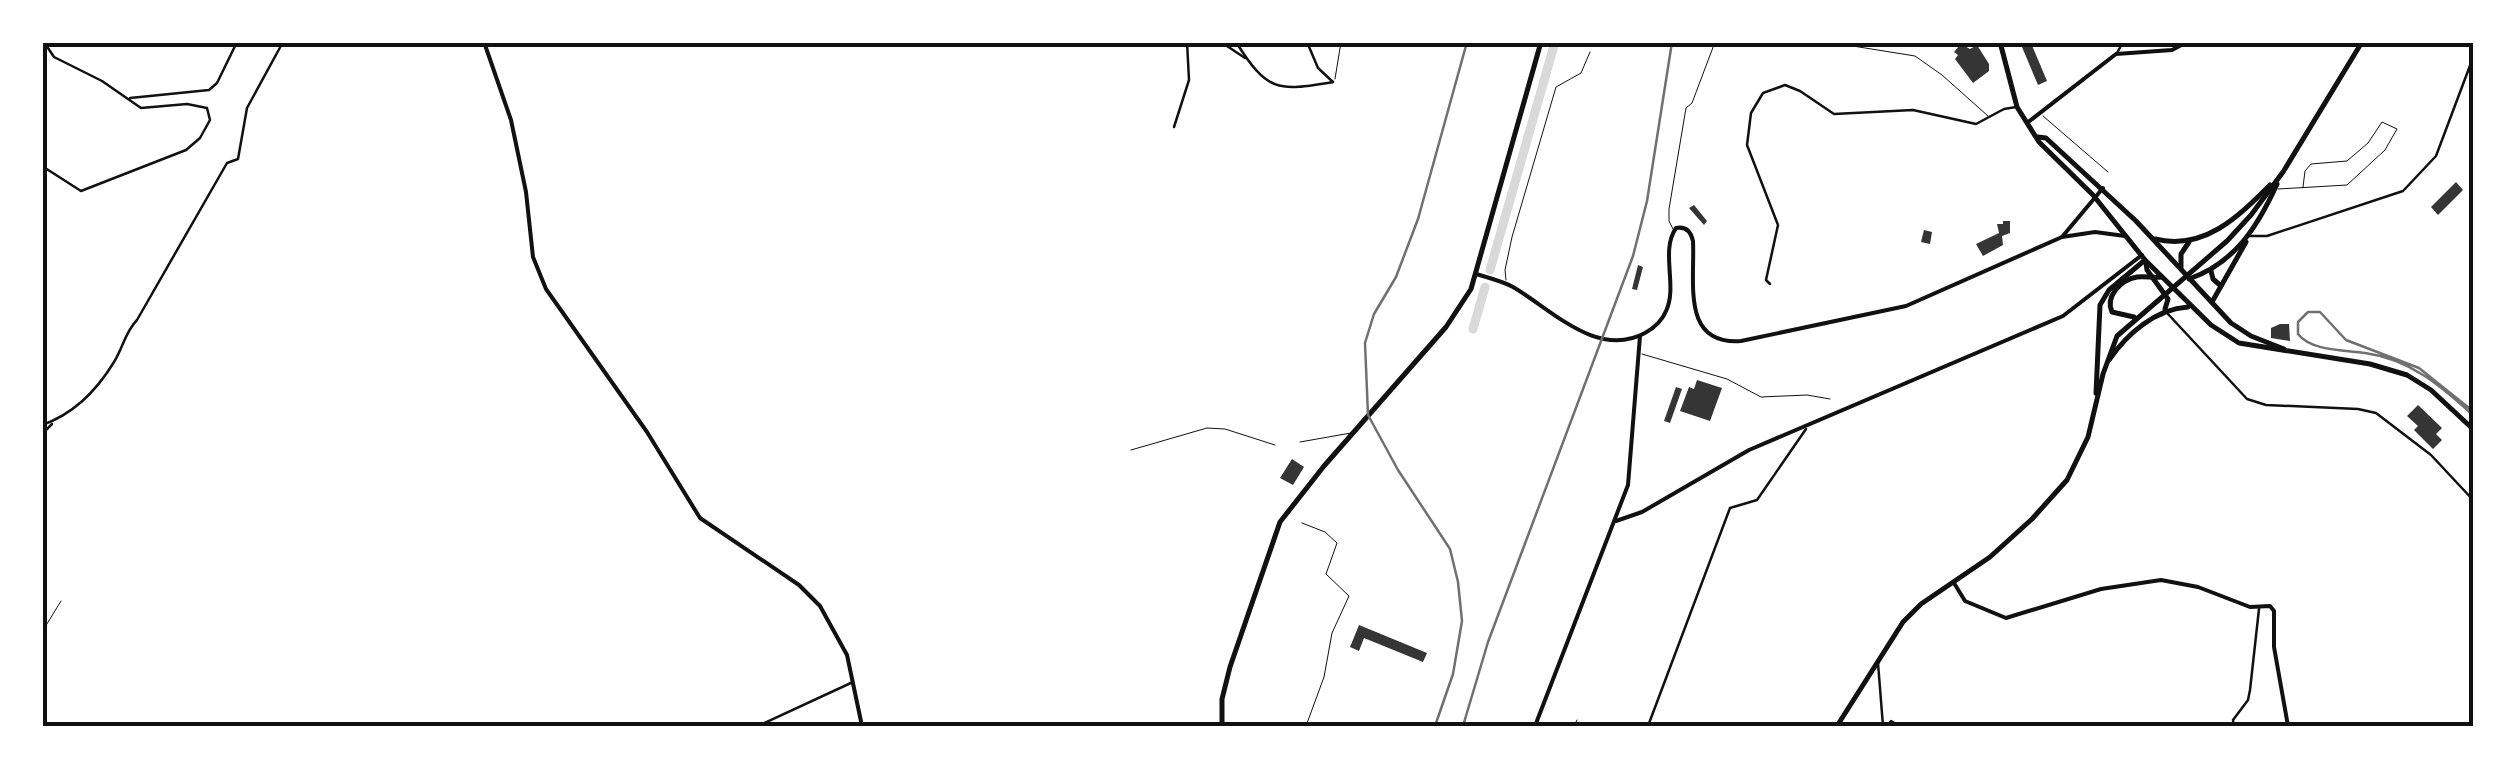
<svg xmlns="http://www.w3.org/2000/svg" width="2516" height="769" font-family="Barlow,sans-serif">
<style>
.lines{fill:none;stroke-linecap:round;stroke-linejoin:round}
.river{stroke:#d9d9d9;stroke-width:9}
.building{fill:#353535}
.service{stroke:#111;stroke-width:1}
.minor{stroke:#111;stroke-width:2.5}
.tertiary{stroke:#111;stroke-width:4}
.secondary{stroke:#111;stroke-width:4}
.primary{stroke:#111;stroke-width:5}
.tram{stroke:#707070;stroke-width:2.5}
.rail{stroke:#707070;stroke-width:2.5}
.neatline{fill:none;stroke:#111;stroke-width:4}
</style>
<rect width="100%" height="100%" fill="#fff"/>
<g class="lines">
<g class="river">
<polyline points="1490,270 1555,42"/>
<polyline points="1473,329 1485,287"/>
</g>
</g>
<g class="building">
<polygon points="2031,43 2047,81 2038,85 2022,47"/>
<polygon points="1963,45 1970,49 1977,45 1989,64 1989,71 1973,83 1955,59 1958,55 1954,52 1959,46"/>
<polygon points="2456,182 2463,190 2438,215 2431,207"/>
<polygon points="1694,205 1707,221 1704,225 1689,208"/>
<polygon points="2003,221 2010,221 2010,233 2002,236 2003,245 1983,256 1976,244 1999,233 1997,224 2003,224"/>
<polygon points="1924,230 1932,232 1930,244 1921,242"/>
<polygon points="1638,265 1643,267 1637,290 1632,289"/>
<polygon points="2280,324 2289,324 2290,341 2271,338 2271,328"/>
<polygon points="1697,380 1722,388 1710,421 1680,411 1689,387 1694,389"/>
<polygon points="1676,387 1682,389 1670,423 1664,421"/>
<polygon points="2418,405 2442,428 2436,434 2442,440 2433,449 2414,430 2418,426 2407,416"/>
<polygon points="1292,459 1304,467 1293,485 1280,478"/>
<polygon points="1359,625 1427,653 1423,662 1364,638 1359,651 1350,647"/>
</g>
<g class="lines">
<g class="service">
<polyline points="1828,42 1915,56 1942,75 1988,116"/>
<polyline points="1335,79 1341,42"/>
<polyline points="2043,116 2108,172"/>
<polyline points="2278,189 2347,185 2385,150 2397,129 2382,122 2368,143 2347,161 2311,164 2305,171 2303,187"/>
<polyline points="1673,229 1669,221 1669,209 1686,108 1692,103 1715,42"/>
<polyline points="1506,280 1505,270 1512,237 1556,87 1581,73 1590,52"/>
<polyline points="1642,354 1727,379 1761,397 1807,395 1830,399"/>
<polyline points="1300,442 1351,433"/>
<polyline points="1131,450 1207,428 1225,429 1275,445"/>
<polyline points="1302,523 1325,532 1337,543 1326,574 1349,596 1332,633 1324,677 1306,726"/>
<polyline points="42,632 61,601"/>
<polyline points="1574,726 1577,720"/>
</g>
<g class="minor">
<polyline points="1221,42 1245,58"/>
<path d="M1236,42C1268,93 1278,91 1333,82"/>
<polyline points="1307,42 1318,68 1333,82"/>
<polyline points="2117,53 2123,42"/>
<polyline points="130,98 209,90 217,83 237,42"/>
<polyline points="1174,127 1189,80 1187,42"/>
<polyline points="42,166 81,191 186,150 200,138 210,120 207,108 187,104 141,108 102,81 54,57 44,42"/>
<polyline points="2249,236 2267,236 2403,191 2436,156 2474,55"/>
<polyline points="1770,284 1766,280 1778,225 1747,145 1751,113 1763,93 1785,85 1800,91 1834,114 1913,110 1976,124 2004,109 2016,107"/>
<polyline points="2168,314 2247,399 2266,405 2358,409 2376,413 2431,455 2474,501"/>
<path d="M42,425C74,414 97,390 114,362C123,348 125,332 137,320L227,163L238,159L247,108L283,42"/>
<polyline points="42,434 52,424"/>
<polyline points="1878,663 1883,726"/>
<polyline points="758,726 853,682"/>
<polyline points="1648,726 1730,508 1757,500 1806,429"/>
<polyline points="1887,726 1891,721 1900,726"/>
<polyline points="2234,726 2233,720 2248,700 2250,690 2259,609"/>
</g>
<g class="tertiary">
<polyline points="2027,123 2116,54 2172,50 2187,42"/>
<polyline points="1616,521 1642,512 1749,450 2063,316 2142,255"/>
</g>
<g class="secondary">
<polyline points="484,42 511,120 526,192 533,257 546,289 647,432 700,518 799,585 820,606 847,655 862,726"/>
<polyline points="2062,237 2103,188"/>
<path d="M1476,274C1489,278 1502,281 1513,287C1551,309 1597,359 1645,333C1654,328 1662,321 1666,311C1678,286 1660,251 1676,228C1686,226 1691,232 1693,241C1695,283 1681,345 1741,341L1906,306L2062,237L2095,232L2125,236"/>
<polyline points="1954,583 1965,601 2006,618 2101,589 2161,580 2198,587 2250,607 2270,606 2274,611 2274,647 2288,726"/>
<polyline points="1535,726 1628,485 1640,336"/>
</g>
<g class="primary">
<polyline points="2000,42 2017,107 2039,142 2093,195 2145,260 2211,325 2239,343 2370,364 2407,375 2431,390 2474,430"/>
<polyline points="2038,137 2046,138 2136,221 2231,323 2251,336 2284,349"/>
<path d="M2155,239C2204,251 2238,217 2270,185"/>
<polyline points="2146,263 2147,270 2168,299 2165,309"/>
<polyline points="2181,268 2181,254 2189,242"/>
<polyline points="2211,271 2213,279 2221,286"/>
<path d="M2189,279C2235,263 2258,226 2277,184"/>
<polyline points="2212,302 2246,242"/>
<path d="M2134,317L2112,312C2105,297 2120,280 2137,277C2145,276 2153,278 2162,277"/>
<path d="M2109,360C2127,334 2155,309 2188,307"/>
<polyline points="2096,393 2100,305 2109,290 2145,260"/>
<polyline points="1222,726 1222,699 1230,667 1280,522 1324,466 1446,327 1471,289 1541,42"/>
<polyline points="1837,726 1903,622 1921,604 1990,557 2032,519 2067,480 2088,437 2103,374 2117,336 2227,241 2251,215 2283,172 2362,42"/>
</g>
<path class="tram" d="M2474,412L2419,368L2346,340L2320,312H2308L2298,322V334C2311,351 2344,350 2365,353C2410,359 2441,386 2474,416"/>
<g class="rail">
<polyline points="1435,726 1453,674 1462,621 1458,582 1450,549 1398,470 1368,415 1365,343 1374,314 1396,277 1418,219 1467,42"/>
<polyline points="1463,726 1488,642 1633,256 1647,201 1672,42"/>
</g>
</g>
<rect width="2516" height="769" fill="none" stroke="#ffffff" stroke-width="90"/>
<rect x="45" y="45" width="2426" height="679" class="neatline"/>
</svg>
